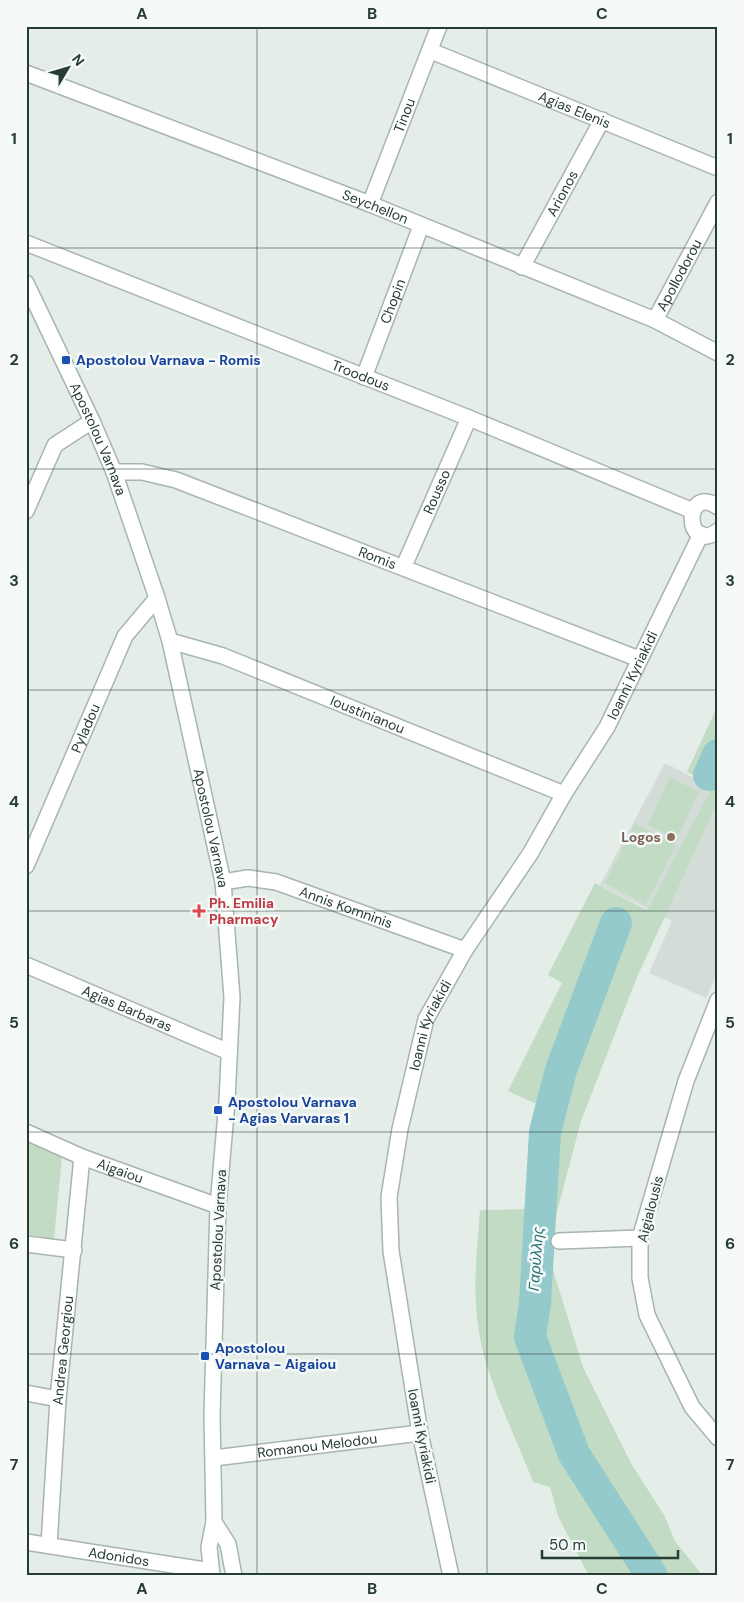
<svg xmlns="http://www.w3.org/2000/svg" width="744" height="1602" font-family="'DM Sans',sans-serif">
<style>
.built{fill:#d3dcd7}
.green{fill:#c1dbc4}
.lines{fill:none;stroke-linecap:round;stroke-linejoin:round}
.river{stroke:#94cacb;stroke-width:32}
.minor-casing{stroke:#a8b5ae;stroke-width:18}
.secondary-casing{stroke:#a5b7ae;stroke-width:18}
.minor{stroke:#fff;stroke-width:15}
.secondary{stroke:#fff;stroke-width:15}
.grid{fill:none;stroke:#263d34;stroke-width:1;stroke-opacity:0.55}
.transit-dot{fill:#1a4fb4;stroke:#f5f9f7;stroke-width:2}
.education-dot{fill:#8d6e63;stroke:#f5f9f7;stroke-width:2}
.health-dot{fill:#e0444e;stroke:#f5f9f7;stroke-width:2}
.labels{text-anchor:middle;stroke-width:5;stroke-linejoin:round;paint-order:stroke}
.street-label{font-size:14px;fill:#263d34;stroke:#f5f9f7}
.transit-label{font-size:14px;font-weight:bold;fill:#164399;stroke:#f5f9f7;text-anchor:start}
.education-label{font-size:14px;font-weight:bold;fill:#785e54;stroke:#f5f9f7;text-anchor:end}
.health-label{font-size:14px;font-weight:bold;fill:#be3a42;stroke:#f5f9f7;text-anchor:start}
.water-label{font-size:15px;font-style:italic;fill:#267073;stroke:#f5f9f7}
.neatline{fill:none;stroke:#263d34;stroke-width:2}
.grid-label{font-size:16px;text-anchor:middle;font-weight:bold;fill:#263d34}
</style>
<rect width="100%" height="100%" fill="#e5ede8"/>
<polygon class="built" points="665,763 718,790 718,971 706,998 649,973 672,921 600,885"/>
<g class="green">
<path d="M718,705V801L637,977L581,1121L547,1250L583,1367L632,1465L664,1515L675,1541L703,1576H589L558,1516L550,1487L533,1482C516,1437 486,1379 479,1332C472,1292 477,1249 480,1210L529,1209L528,1145L545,1108L508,1091L562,983L548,975L595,883L647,910L713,786L687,772Z"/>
<polygon points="669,778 699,791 677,838 648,825"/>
<polygon points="635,824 676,845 646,905 605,883"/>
<polygon points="26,1139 62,1156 54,1239 26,1234"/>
</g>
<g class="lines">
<g class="river">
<polyline points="709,775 718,755"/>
<polyline points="616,923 561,1070 545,1132 535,1303 530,1337 574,1454 652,1576"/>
</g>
<defs>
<g id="minor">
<path id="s1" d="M431,51L718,168"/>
<path id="s2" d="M26,73L370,204L655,320L718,353"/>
<path id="s3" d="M370,204L439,26"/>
<path id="s4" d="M26,243L469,418L693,511"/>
<path id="s5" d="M522,267L602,120"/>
<path id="s6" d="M655,320L718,202"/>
<path id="s7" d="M364,377L421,226"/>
<path id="s8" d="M114,472H142L176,480L639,659"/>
<path d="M718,507C683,483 684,555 718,531"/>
<polyline points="26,511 55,445 92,421"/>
<path id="s9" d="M404,566L469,418"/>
<path id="s10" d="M170,641L223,656L564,794"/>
<path id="s11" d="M26,866L125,636L157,598"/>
<path id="s12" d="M223,882L248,878L276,882L465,950"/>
<path id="s13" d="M26,965L229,1052"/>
<polyline points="718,1000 686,1081 640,1238 640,1278 647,1315 692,1407 718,1438"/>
<path id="s14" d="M26,1132L82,1157L218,1206"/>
<polyline points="559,1241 640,1238"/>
<polyline points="26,1244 74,1250"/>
<polyline points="26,1393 58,1399"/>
<path id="s15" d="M214,1458L420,1433"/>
<path id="s16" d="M26,1542L211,1571"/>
<path id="s17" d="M49,1545L58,1399L82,1157"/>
<path id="s18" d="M451,1576L420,1433L391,1251L389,1197L400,1129L426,1019L465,950L530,854L564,794L607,727L701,534"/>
</g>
<g id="secondary">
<path id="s19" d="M26,283L92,421L114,472L157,598L170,641L223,882L232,997L227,1101L218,1206L212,1415L214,1522L209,1547L212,1576"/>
<polyline points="214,1522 228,1544 234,1576"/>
</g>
</defs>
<use href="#minor" class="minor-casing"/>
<use href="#secondary" class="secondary-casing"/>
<use href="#minor" class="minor"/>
<use href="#secondary" class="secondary"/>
</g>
<path class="grid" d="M257,26V1576M487,26V1576M26,248H718M26,469H718M26,690H718M26,911H718M26,1132H718M26,1354H718"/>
<g class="transit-dot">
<rect x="61" y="355" width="10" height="10" rx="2.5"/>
<rect x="213" y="1105" width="10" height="10" rx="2.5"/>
<rect x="200" y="1351" width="10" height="10" rx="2.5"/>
</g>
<circle class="education-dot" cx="671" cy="837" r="5"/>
<path class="health-dot" d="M196.5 903.5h5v5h5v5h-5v5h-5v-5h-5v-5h5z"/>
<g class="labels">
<g class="street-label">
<text dy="5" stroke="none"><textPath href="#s1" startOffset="155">Agias Elenis</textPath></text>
<text dy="5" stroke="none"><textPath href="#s3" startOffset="95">Tinou</textPath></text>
<text dy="5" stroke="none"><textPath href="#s5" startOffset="84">Arionos</textPath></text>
<text dy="5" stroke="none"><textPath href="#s2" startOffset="374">Seychellon</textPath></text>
<text dy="5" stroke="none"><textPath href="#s6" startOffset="51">Apollodorou</textPath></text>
<text dy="5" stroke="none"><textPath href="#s7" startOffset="81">Chopin</textPath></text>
<text dy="5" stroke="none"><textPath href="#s4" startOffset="360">Troodous</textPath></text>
<text dy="5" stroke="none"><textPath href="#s19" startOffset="172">Apostolou Varnava</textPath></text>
<text dy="5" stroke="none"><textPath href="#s9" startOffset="81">Rousso</textPath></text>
<text dy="5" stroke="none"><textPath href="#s8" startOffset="279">Romis</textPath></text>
<text dy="5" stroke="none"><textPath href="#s18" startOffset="968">Ioanni Kyriakidi</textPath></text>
<text dy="5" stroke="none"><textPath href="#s10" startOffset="211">Ioustinianou</textPath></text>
<text dy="5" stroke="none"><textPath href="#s11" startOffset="150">Pyladou</textPath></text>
<text dy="5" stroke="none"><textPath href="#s19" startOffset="578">Apostolou Varnava</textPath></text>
<text dy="5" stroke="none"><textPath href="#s12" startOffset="128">Annis Komninis</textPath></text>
<text dy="5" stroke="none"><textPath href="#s13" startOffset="110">Agias Barbaras</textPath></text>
<text dy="5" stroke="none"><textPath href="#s18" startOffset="562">Ioanni Kyriakidi</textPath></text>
<text dy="5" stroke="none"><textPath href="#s14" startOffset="102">Aigaiou</textPath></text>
<text transform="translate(650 1209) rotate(-76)" y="5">Aigialousis</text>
<text transform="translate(218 1230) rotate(-87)" y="5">Apostolou Varnava</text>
<text dy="5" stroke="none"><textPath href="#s17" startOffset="195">Andrea Georgiou</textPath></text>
<text transform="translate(422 1436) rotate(79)" y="5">Ioanni Kyriakidi</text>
<text dy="5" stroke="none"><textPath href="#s15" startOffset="104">Romanou Melodou</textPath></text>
<text dy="5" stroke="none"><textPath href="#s16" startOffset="94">Adonidos</textPath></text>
</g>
<g class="transit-label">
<text x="76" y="365">Apostolou Varnava - Romis</text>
<text x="228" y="1107">Apostolou Varnava<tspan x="228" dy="16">- Agias Varvaras 1</tspan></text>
<text x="215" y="1353">Apostolou<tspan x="215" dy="16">Varnava - Aigaiou</tspan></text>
</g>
<g class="education-label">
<text x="661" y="842">Logos</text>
</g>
<g class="health-label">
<text x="209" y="908">Ph. Emilia<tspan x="209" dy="16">Pharmacy</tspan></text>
</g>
<g class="water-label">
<text transform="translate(536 1259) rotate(-86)" y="5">Γαρύλλης</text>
</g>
</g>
<rect width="744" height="1602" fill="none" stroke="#f5f9f7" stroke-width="55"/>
<g transform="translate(68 68) rotate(52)" stroke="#f5f9f7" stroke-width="4" paint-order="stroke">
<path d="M0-4L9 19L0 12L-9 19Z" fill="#263d34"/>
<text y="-8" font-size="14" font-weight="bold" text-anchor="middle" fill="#263d34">N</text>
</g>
<path d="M542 1550v8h136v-8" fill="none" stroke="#263d34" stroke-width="2.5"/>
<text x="549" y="1550" font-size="15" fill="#263d34" stroke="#f5f9f7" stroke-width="4" paint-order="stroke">50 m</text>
<rect x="28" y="28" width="688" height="1546" class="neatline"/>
<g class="grid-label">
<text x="142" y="19">A</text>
<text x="372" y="19">B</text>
<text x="602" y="19">C</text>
<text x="14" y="144">1</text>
<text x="730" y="144">1</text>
<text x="14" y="365">2</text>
<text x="730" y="365">2</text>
<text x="14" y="586">3</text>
<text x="730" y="586">3</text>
<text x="14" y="807">4</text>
<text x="730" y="807">4</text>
<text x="14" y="1028">5</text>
<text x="730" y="1028">5</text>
<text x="14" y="1249">6</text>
<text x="730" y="1249">6</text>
<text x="14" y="1470">7</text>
<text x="730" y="1470">7</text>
<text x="142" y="1594">A</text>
<text x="372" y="1594">B</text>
<text x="602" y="1594">C</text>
</g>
</svg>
